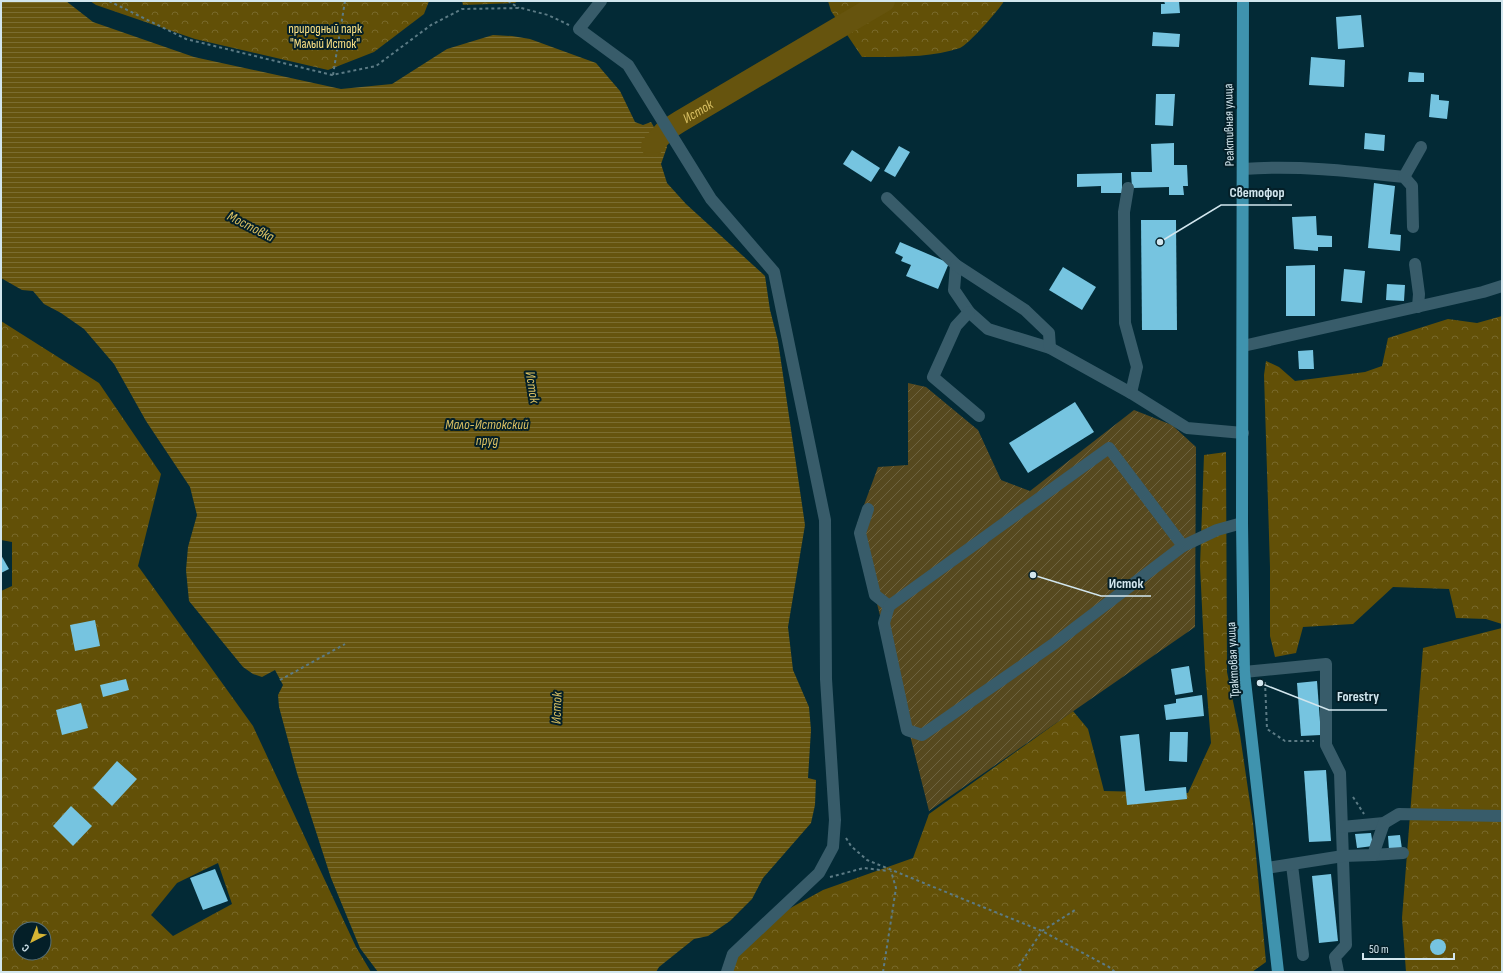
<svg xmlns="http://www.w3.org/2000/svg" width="1503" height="973" font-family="'Sofia Sans Condensed',sans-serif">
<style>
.forest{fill:url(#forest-crowns);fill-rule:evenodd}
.garden{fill:url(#garden-furrows)}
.water{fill:url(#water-rules)}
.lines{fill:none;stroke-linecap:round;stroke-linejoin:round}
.river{stroke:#66540e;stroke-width:22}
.building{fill:#76c4e0}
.path{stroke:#5c7b85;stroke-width:2;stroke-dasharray:3 3;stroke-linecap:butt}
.minor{stroke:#385c6a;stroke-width:12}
.major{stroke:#3f93ae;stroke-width:12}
.labels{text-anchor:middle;stroke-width:4;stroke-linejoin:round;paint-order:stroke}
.park-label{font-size:13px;fill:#fde285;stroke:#041f28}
.street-label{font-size:13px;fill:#d2e6ee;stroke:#041f28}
.water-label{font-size:14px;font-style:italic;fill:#dac063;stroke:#041f28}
.leader{fill:none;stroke:#d2e6ee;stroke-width:1.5}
.callout-dot{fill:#d2e6ee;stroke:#041f28;stroke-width:1.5}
.callout-label{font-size:14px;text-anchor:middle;font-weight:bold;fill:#d2e6ee;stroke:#041f28;stroke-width:4;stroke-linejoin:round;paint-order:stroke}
</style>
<defs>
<pattern id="forest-crowns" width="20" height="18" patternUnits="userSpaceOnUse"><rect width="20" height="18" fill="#625007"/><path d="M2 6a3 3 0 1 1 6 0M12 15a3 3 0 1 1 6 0" fill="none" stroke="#78692b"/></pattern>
<pattern id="garden-furrows" width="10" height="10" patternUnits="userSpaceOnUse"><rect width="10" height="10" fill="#56491f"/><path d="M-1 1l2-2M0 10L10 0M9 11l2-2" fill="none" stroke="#6d6340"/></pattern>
<pattern id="water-rules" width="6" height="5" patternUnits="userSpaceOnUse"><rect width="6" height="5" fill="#66540e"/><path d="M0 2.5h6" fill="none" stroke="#7b6d31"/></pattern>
</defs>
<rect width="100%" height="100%" fill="#032a36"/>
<g class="forest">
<polygon points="90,1 429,1 424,14 374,52 328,70 195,39 96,5"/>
<polygon points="462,1 518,1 515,3 463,5"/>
<path d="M828,1H1004C999,10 968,45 960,48C930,58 893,57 862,57L831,11Z"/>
<polygon points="1502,316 1502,624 1486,619 1456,618 1449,589 1393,587 1353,624 1303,627 1296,653 1275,657 1270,636 1270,567 1264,375 1266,361 1279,367 1295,381 1365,372 1382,366 1388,338 1448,319 1477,323"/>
<path d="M1,321L99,383L161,474L138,566L253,726L356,947L371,972H1V591L12,586V542L1,540ZM218,863L232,904L173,936L151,915L177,883ZM20,929H44V953H20Z"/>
<polygon points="1226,452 1227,672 1240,735 1253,823 1266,962 1252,972 731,972 727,964 765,922 823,890 913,858 929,814 1073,711 1088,729 1104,791 1188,793 1211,743 1205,668 1200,566 1204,455"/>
<polygon points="1502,628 1502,972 1406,972 1402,918 1423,648"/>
</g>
<polygon class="garden" points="908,383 926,387 978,430 1001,480 1030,491 1134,410 1172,425 1196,447 1195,627 929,811 857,524 878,467 908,465"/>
<polygon class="water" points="1,1 66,1 93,22 194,57 341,89 392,84 447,49 493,35 512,36 530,39 596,63 620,91 635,122 643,125 651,122 657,132 663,128 667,134 662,138 667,147 661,164 667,183 686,204 765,276 770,310 778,341 805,525 788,627 793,670 809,707 811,730 808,778 816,780 815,805 811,823 763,878 752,899 730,921 708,936 694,939 659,967 656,972 378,972 360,948 331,878 297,773 279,707 278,695 283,685 275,670 262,677 253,674 243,667 189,601 186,570 188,547 197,515 190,487 146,421 114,364 84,329 61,313 44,304 33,291 22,290 1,278"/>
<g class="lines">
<path class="river" id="s1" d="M652,146L665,131L679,122L884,1"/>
</g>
<g class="building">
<polygon points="1164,1 1179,1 1180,13 1161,14 1161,4 1165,4"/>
<polygon points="1361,15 1364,47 1338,49 1336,17"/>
<polygon points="1153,32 1180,34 1179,47 1152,46"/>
<polygon points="1311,57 1345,60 1344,87 1309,85"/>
<polygon points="1409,72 1424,73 1424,82 1408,82"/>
<polygon points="1156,94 1175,94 1173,126 1155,125"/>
<polygon points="1431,94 1439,95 1439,100 1449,101 1447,119 1429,117"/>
<polygon points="1365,133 1385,135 1384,151 1364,149"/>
<polygon points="1174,143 1174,165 1187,165 1188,186 1183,186 1184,195 1169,195 1169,187 1132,188 1131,172 1152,172 1151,144"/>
<polygon points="899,146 910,152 895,177 884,171"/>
<polygon points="852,150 880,168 871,182 843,164"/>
<polygon points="1122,173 1122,193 1101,193 1101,186 1077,187 1077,174"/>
<polygon points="1374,183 1395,186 1390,234 1401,235 1400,251 1368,248"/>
<polygon points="1316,216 1317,235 1332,236 1332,247 1318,247 1318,251 1294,249 1292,217"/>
<polygon points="1141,220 1176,220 1177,330 1142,330"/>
<polygon points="900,242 949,263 938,289 906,276 911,265 901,261 903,257 895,253"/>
<polygon points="1315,265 1315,316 1286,316 1286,266"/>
<polygon points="1063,267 1096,287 1082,310 1049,290"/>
<polygon points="1344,269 1365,271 1362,303 1341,301"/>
<polygon points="1387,284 1405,285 1404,301 1386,300"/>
<polygon points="1313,350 1314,369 1299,369 1298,351"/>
<polygon points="1075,402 1094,432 1028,473 1009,443"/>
<polygon points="1,555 9,569 1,573"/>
<polygon points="95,620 100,646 75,651 70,625"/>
<polygon points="1189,666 1193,692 1175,695 1171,669"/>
<polygon points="126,679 129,690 103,697 100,685"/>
<polygon points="1317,681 1321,735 1301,736 1297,683"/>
<polygon points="1202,695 1204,716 1166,720 1164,705 1176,703 1176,699"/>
<polygon points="81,703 88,728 62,735 56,710"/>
<polygon points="1170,732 1188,732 1187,762 1169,761"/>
<polygon points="1139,734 1145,791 1186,787 1187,799 1127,805 1120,736"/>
<polygon points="117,761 137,779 112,806 93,788"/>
<polygon points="1326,770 1331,841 1309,842 1304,771"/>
<polygon points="71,806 92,826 73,846 53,826"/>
<polygon points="1371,833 1373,846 1357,848 1355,834"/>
<polygon points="1400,835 1402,849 1389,850 1388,836"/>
<polygon points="215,869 228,901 203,910 190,878"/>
<polygon points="1331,874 1338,941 1319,943 1312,876"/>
<circle cx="1438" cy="947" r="8"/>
</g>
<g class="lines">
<g class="path">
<polyline points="109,1 186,39 332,75 376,66 431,25 462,9 521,8 548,15 569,25"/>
<polyline points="508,1 519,8"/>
<polyline points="333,75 345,1"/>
<polyline points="280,680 345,644"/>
<polyline points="1265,682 1267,729 1285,741 1314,741"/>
<polyline points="1353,797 1364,814"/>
<polyline points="846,838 851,846 867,860 1042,931 1109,967 1115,972"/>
<polyline points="830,877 864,868 888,871"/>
<polyline points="883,972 896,888 891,871"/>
<polyline points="1021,972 1019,966 1042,931 1075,910"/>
</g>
<g class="minor">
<polyline points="601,1 579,29 628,65 711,199 774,272 825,520 826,679 835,820 833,847 819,873 733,954 727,972"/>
<path d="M1243,169C1297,165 1350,171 1404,177L1412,186L1413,227"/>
<polyline points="1404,177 1421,147"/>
<polyline points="1128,188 1124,212 1125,323 1137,367 1131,393"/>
<polyline points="887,198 956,265 954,290 969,312 988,329 1050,348 1131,393 1187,428 1243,433"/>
<polyline points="1415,264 1419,294 1418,307"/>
<polyline points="956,265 1025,310 1049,333 1050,348"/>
<polyline points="969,312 956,326 933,377 979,416"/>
<polyline points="1243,346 1483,292 1502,286"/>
<polyline points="868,509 860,533 875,595 889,606 884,623 907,730 922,735 1055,643 1183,546"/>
<polyline points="889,606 1109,448 1183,546 1217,530 1242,523"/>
<polyline points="1244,672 1326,664 1326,745 1340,773 1346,945 1335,957 1338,972"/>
<polyline points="1342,827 1384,823 1399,814 1502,816"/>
<polyline points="1373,855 1403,853"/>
<polyline points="1292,865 1303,955"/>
<polyline points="1267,868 1343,856 1373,855 1384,823"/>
</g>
<polyline class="major" points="1243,1 1242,523 1244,672 1278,972"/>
</g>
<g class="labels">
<g class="park-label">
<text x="325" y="33">природный парк<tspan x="325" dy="15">"Малый Исток"</tspan></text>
</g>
<g class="street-label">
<text transform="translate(1228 125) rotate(-91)" y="5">Реактивная улица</text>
<text transform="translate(1232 660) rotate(-93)" y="5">Трактовая улица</text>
</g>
<g class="water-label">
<text dy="5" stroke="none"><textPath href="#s1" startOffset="58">Исток</textPath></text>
<text transform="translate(251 226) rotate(27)" y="5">Мостовка</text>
<text transform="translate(533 387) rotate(81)" y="5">Исток</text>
<text x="487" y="429">Мало-Истокский<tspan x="487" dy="16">пруд</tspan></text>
<text transform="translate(556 708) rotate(-88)" y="5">Исток</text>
</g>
</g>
<path class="leader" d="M1160 242L1221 205H1292M1033 575L1101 596H1151M1260 683L1329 710H1387"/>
<g class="callout-dot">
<circle cx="1160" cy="242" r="4"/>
<circle cx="1033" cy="575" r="4"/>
<circle cx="1260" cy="683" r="4"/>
</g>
<g class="callout-label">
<text x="1257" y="197">Светофор</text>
<text x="1126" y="588">Исток</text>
<text x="1358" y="701">Forestry</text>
</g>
<rect width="1503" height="973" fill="none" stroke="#d2e6ee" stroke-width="4"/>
<g transform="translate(32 941) rotate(222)"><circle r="19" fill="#041f28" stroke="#566f77"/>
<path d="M0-3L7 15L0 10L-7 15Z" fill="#d6b534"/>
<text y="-6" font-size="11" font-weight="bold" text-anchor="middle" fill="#d2e6ee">С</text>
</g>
<path d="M1363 953v6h91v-6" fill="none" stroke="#d2e6ee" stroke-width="2"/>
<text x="1369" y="953" font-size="12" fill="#d2e6ee" stroke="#041f28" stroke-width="3" paint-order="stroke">50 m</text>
</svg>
